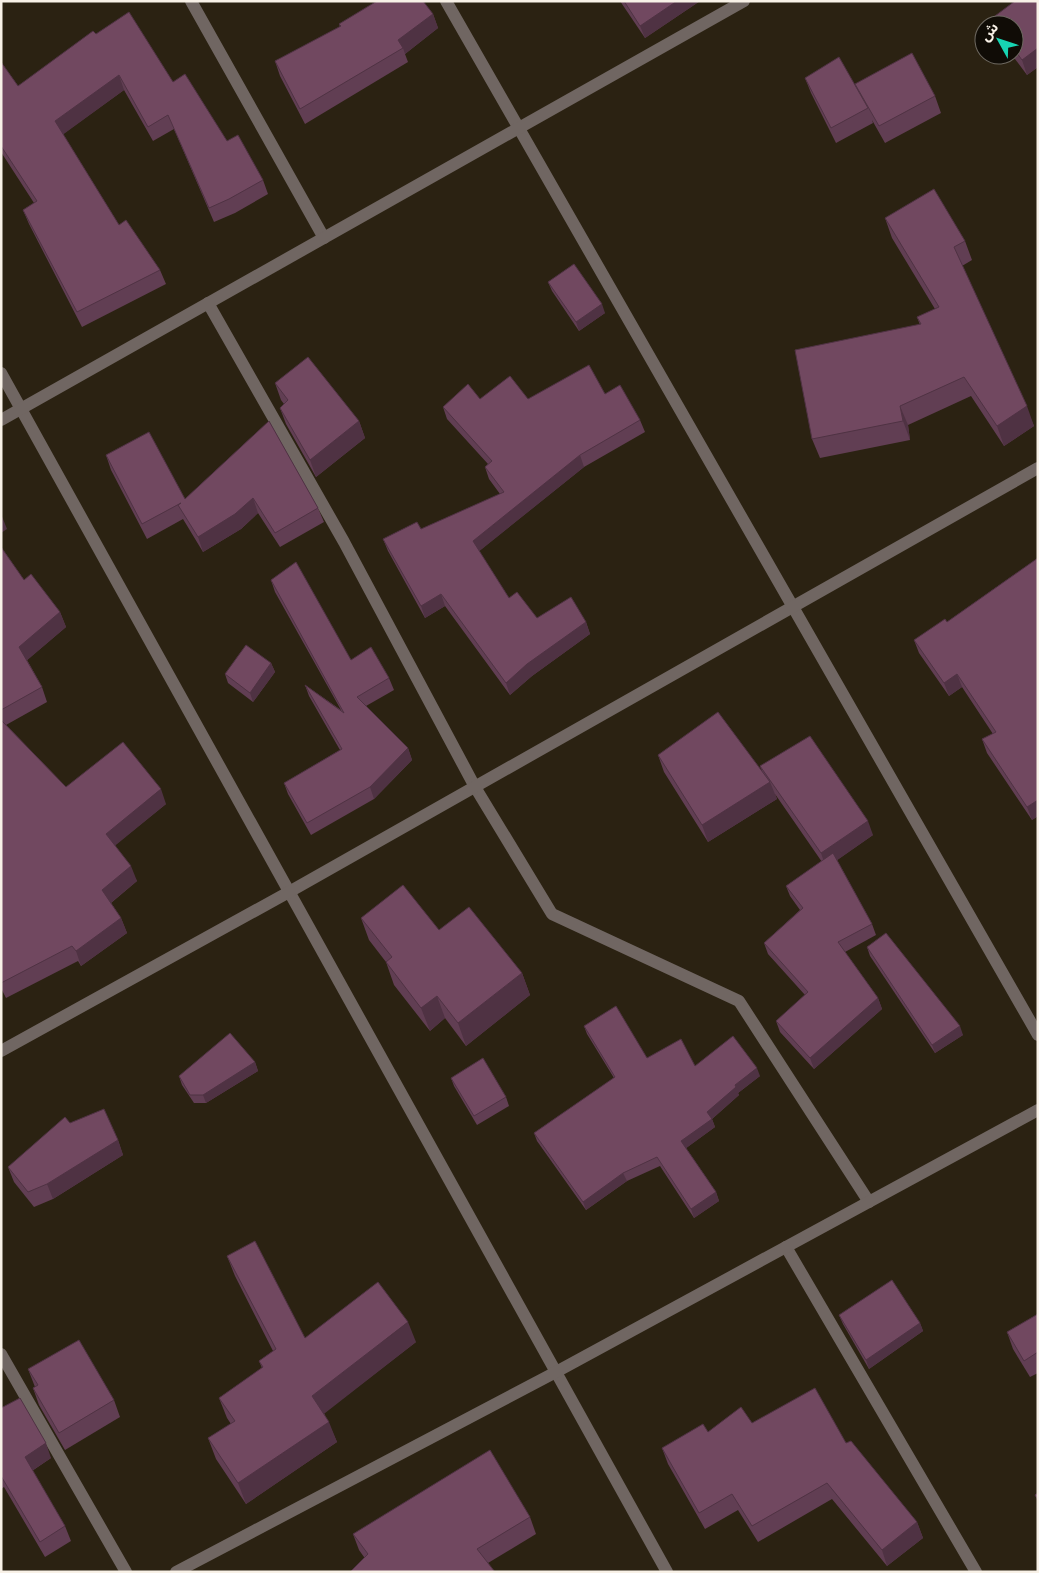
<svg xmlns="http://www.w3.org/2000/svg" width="1039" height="1573" font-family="'Space Grotesk','Noto Sans Arabic',sans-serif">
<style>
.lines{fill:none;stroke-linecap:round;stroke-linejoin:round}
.street{stroke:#706662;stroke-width:12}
.wall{fill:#613e53}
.shaded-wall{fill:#4f3243}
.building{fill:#714860;stroke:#4f3243}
</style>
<rect width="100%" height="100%" fill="#2b2212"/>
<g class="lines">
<g class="street">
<polyline points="191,1 324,238"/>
<polyline points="446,1 1038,1035"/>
<polyline points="208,303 344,542 475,787 552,914 739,1001 869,1202"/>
<polyline points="1,373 667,1572"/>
<polyline points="1,420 744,1"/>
<polyline points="1,1051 289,892 1038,468"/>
<polyline points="786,1247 976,1572"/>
<polyline points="1,1354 126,1572"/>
<polyline points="176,1572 556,1372 1038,1110"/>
</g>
</g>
<g class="wall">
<polygon points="620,1 700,1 645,38"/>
<polygon points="1038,1 1038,67 1027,75 1012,55 1014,55 1014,25 993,25 991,19"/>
<polygon points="433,14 438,28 405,54 408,62 305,124 280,76 275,61 340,27 339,24"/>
<polygon points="96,34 173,82 227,141 263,180 268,194 235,213 214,222 174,129 153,141 124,90 63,134 119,225 160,270 166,284 82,327 29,224 23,210 34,203 1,152 1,62 18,86"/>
<polygon points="805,78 857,90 855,84 935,96 941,113 885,143 872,120 873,123 836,143 811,93"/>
<polygon points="885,218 965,241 972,260 962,266 1034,426 1004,446 971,396 908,425 910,440 820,458 812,439 920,325 917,317 935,309 892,238"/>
<polygon points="548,282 605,313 579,331 552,291"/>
<polygon points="275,383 359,421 365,438 316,477 286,424 280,408 284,404 281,400"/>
<polygon points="605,394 640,420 645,432 584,467 479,551 509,598 537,618 586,622 590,634 532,676 510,695 445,606 425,618 388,551 383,539 421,529 500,494 489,479 485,467 488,464 447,419 443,407 480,399 528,399"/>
<polygon points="269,421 318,508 324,522 280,547 258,513 241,529 203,552 183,519 147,539 111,470 106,455 185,499"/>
<polygon points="1,547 24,580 60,612 66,627 27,660 42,687 47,702 6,725 66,787 166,804 115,845 137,881 111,903 121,918 127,933 81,966 78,961 6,998 1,988"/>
<polygon points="1038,558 1038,816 1032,820 987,753 982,739 993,734 962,687 949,696 919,653 914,640 947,622"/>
<polygon points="271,580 351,660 389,678 394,690 366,706 408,748 412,760 374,799 311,835 288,794 284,783 340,750 309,696 305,685 341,710 275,592"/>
<polygon points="271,663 275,672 253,702 228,683 225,674"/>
<polygon points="658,755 762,771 760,766 873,835 837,860 872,924 876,935 845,952 878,998 882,1009 814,1069 780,1032 776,1021 805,995 768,954 764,943 800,910 790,896 786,886 822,862 775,794 777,799 708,842 664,772"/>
<polygon points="361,918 439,930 522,973 530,995 466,1046 445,1018 430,1031 394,985 386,962 369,940"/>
<polygon points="867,947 963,1035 935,1053 870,956"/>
<polygon points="584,1026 647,1058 760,1076 738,1093 739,1095 712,1119 715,1127 686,1148 716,1192 719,1201 694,1218 660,1166 627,1181 586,1210 537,1141 534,1133 614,1078 587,1034"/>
<polygon points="255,1062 258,1071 206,1103 194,1103 182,1085 179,1076"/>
<polygon points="451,1078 506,1097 509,1106 477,1125 454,1086"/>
<polygon points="70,1123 118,1140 123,1155 53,1199 34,1207 14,1182 8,1167"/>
<polygon points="227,1256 305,1338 416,1342 324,1413 337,1442 246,1504 216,1459 208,1438 231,1424 227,1418 219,1398 262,1368 259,1361 273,1351 235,1276"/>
<polygon points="1038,1314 1038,1373 1030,1377 1013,1349 1007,1332"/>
<polygon points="839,1315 920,1323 923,1331 869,1369 843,1324"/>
<polygon points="28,1369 114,1400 120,1417 65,1450 39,1405 33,1388 35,1387"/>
<polygon points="1,1408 51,1458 32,1471 65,1526 71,1541 45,1557 4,1487 1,1489"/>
<polygon points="752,1423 846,1443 917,1522 923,1538 887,1566 832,1499 758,1542 738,1510 705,1529 668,1464 662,1448 708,1432"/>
<polygon points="530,1517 536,1534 488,1563 364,1557 359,1550 353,1534"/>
</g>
<g class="shaded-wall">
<polygon points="677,1 700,1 645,38 640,26"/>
<polygon points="433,14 438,28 405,54 403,48 398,40"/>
<polygon points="1038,48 1038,67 1027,75 1022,60"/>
<polygon points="119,75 124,90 61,136 55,121"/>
<polygon points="602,304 605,313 579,331 576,322"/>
<polygon points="900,406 908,425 910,440 903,421"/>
<polygon points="1027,406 1034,426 1004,446 997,426"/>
<polygon points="359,421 365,438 316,477 310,460"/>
<polygon points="580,455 584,467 477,553 473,541"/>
<polygon points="253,498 258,513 241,529 203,552 198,537"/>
<polygon points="1,514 7,529 1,533"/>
<polygon points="441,594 445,606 425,618 421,606"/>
<polygon points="60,612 66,627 25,662 19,647"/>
<polygon points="586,622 590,634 532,676 510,695 506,683 527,664"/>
<polygon points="271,663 275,672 253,702 250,693"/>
<polygon points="957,674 962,687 949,696 944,683"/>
<polygon points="408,748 412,760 374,799 370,787"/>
<polygon points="770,782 777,799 708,842 702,825"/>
<polygon points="161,789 166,804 111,849 106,834"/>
<polygon points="1038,800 1038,816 1032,820 1027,807"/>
<polygon points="868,821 873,835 826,868 821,853"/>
<polygon points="131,866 137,881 108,905 102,890"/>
<polygon points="121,918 127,933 81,966 76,951"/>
<polygon points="522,973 530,995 466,1046 458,1023"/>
<polygon points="437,996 445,1018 430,1031 421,1008"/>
<polygon points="878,998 882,1009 814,1069 810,1058"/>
<polygon points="960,1026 963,1035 935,1053 932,1045"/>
<polygon points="255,1062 258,1071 206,1103 203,1095"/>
<polygon points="757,1068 760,1076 738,1093 739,1095 712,1119 715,1127 685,1149 681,1141 707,1112 735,1085"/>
<polygon points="118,1140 123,1155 53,1199 47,1184"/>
<polygon points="623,1173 627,1181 586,1210 583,1202"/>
<polygon points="716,1192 719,1201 694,1218 691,1209"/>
<polygon points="408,1322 416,1342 320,1417 312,1396"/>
<polygon points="920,1323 923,1331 869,1369 866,1360"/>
<polygon points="329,1422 337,1442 246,1504 238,1483"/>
<polygon points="46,1443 51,1458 30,1472 25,1457"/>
<polygon points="917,1522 923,1538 887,1566 882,1550"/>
</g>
<g class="building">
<polygon points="377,1 423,1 433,14 398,40 403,48 300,109 275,61 341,26 339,24"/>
<polygon points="624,1 677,1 640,26"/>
<polygon points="1015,1 1038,1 1038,48 1022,60 1014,49 1014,25 996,25 991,19"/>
<polygon points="129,12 173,82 185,74 227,141 238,135 263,180 229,199 209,208 168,115 148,127 119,75 55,121 119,225 126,220 160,270 77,312 23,210 37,201 1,146 1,62 18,86 93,31 96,34"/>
<polygon points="912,53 935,96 879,126 855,84"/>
<polygon points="839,57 868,108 831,128 805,78"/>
<polygon points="934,189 965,241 954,247 1027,406 997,426 964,377 900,406 903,421 812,439 795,350 921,324 917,317 939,307 885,218"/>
<polygon points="574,264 602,304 576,322 548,282"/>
<polygon points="308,357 359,421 310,460 280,408 288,400 275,383"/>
<polygon points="589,365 605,394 620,385 640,420 580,455 473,541 509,598 517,592 537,618 571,597 586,622 527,664 506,683 441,594 421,606 383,539 417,522 421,529 504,492 485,467 492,461 443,407 468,384 480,399 510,376 528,399"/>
<polygon points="269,421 318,508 275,533 253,498 235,514 198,537 178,505 181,503 142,524 106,455 149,432 185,499"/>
<polygon points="1,547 24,580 31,574 60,612 19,647 42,687 1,710"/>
<polygon points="1038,558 1038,800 1027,807 982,739 996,732 957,674 944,683 914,640 945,619 947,622"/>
<polygon points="296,562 351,660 371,647 389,678 357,697 408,748 370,787 307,823 284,783 342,749 305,685 344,713 271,580"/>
<polygon points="246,645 271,663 250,693 225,674"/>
<polygon points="718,712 770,782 702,825 658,755"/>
<polygon points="1,720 66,787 123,742 161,789 106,834 131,866 102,890 121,918 76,951 72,946 1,983"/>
<polygon points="810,736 868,821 821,853 760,766"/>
<polygon points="833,853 872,924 838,942 878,998 810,1058 776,1021 808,992 764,943 803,908 786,886"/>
<polygon points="403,885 439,930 469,907 522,973 458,1023 437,996 421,1008 386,962 392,957 361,918"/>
<polygon points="886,933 960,1026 932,1045 867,947"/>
<polygon points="616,1006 647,1058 681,1039 695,1066 733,1036 757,1068 735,1085 736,1087 707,1112 712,1119 681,1141 716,1192 691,1209 657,1157 623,1173 583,1202 534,1133 615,1077 584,1026"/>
<polygon points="230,1033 255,1062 203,1095 190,1095 179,1076"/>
<polygon points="483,1058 506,1097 474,1116 451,1078"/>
<polygon points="104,1109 118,1140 47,1184 28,1192 8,1167 65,1117 70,1123"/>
<polygon points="255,1241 305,1338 378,1282 408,1322 312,1396 329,1422 238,1483 208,1438 235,1421 219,1398 263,1367 259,1361 276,1349 227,1256"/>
<polygon points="892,1280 920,1323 866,1360 839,1315"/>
<polygon points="1038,1314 1038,1352 1024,1361 1007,1332"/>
<polygon points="79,1340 114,1400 59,1433 33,1388 38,1385 28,1369"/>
<polygon points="815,1388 846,1443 851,1441 917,1522 882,1550 827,1483 752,1526 732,1494 699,1513 662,1448 703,1424 708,1432 741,1407 752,1423"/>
<polygon points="20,1398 46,1443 25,1457 65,1526 40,1542 1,1476 1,1408"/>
<polygon points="490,1450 530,1517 477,1549 495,1572 350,1572 368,1554 353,1534"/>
<polygon points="1038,1493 1038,1500 1035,1495"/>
</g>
<rect width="1039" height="1573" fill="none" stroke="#f8f1e7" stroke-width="5"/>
<g transform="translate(999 40) rotate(310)"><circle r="24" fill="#100c06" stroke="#6d6860"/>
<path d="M0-4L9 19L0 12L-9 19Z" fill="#17d5b3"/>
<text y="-8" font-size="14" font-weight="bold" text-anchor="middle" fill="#f8f1e7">ش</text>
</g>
</svg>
